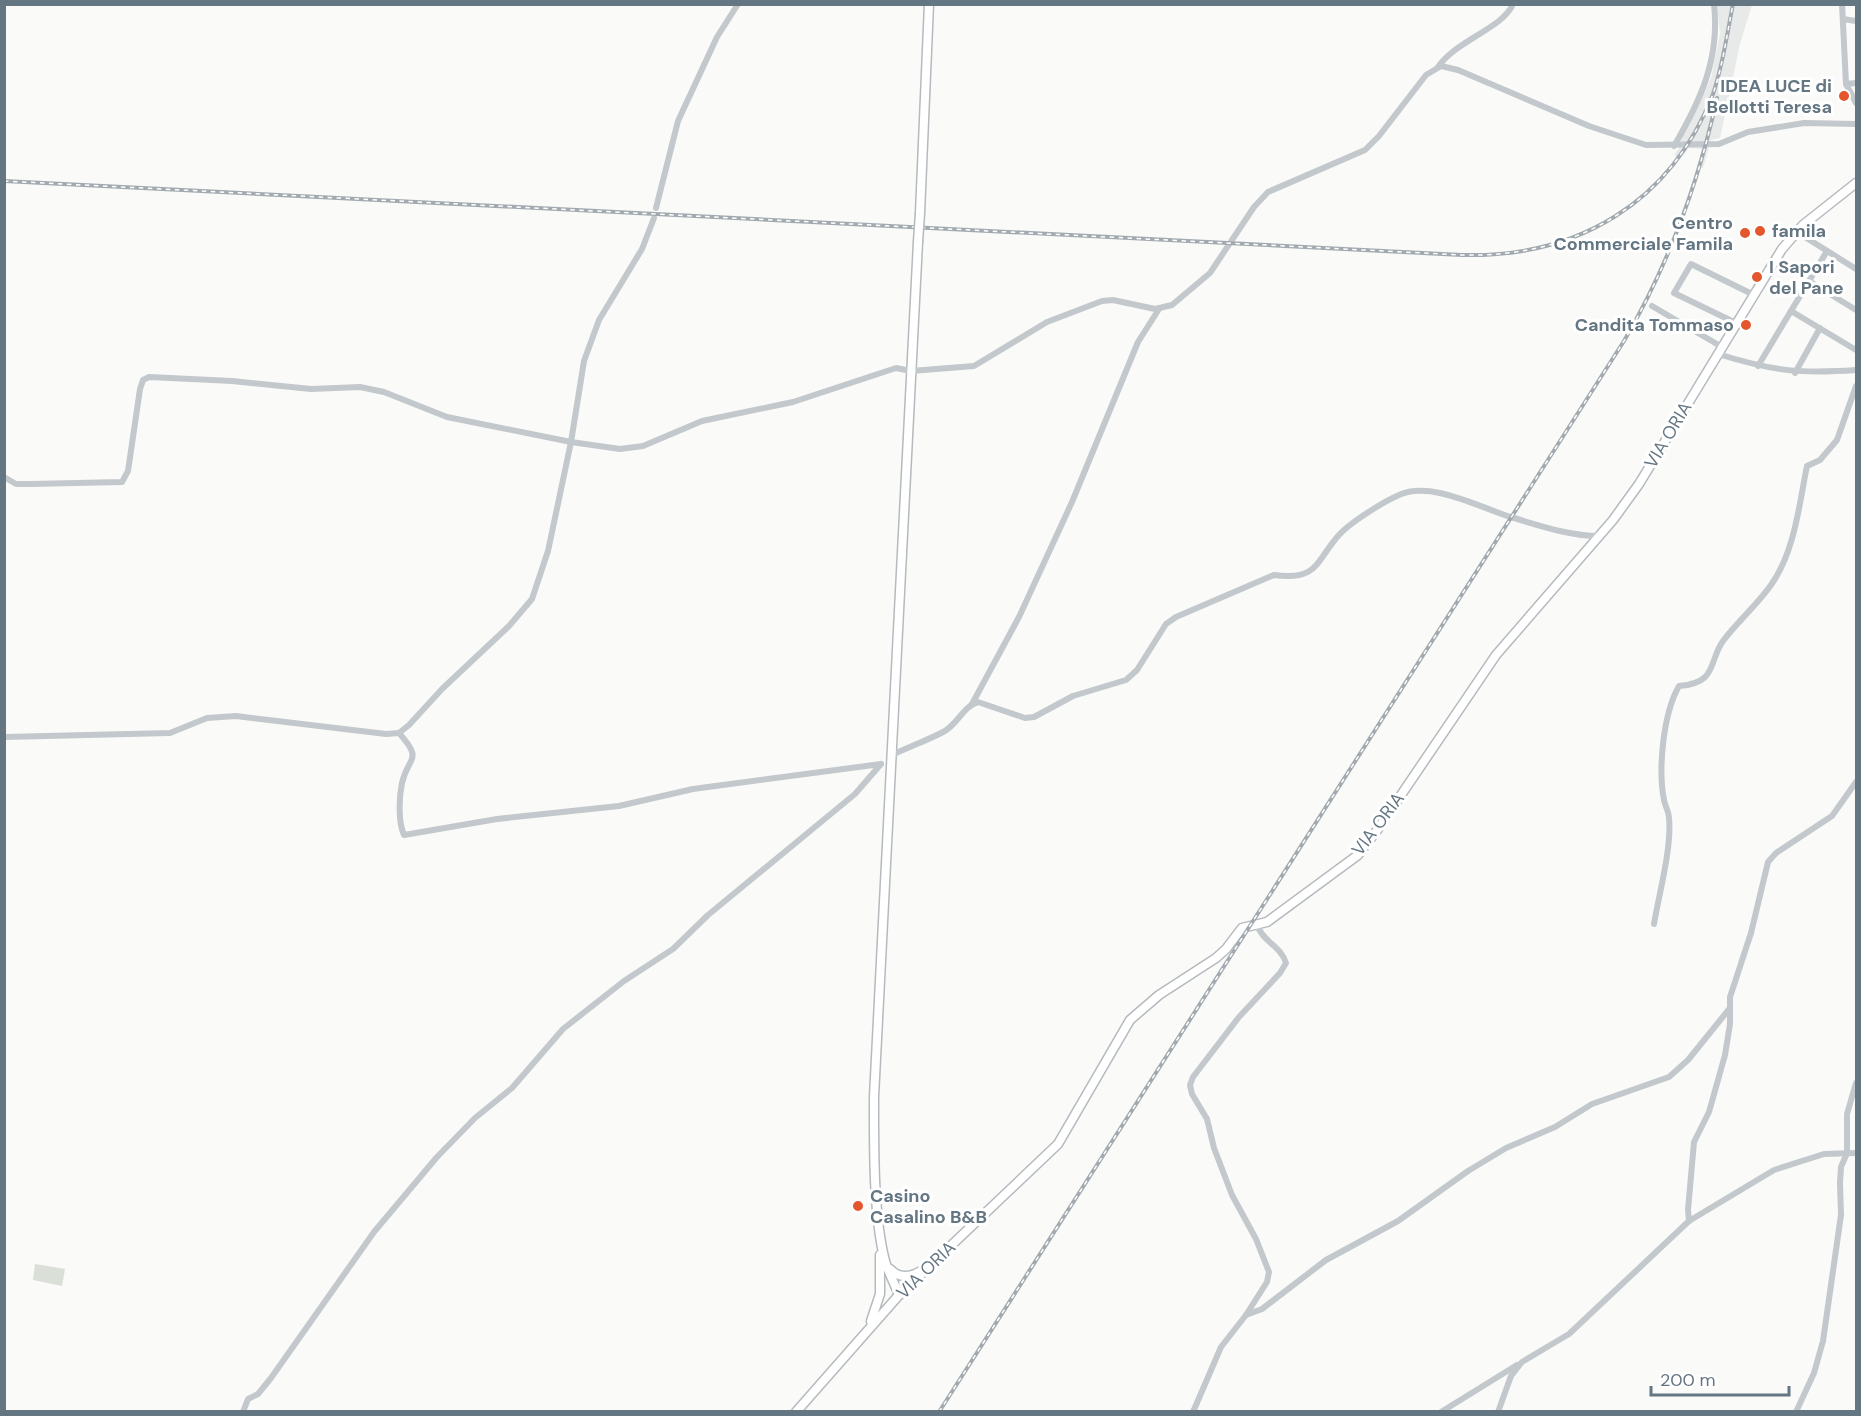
<svg xmlns="http://www.w3.org/2000/svg" width="1861" height="1416" font-family="'DM Sans',sans-serif">
<style>
.built{fill:#e8e9e9}
.green{fill:#dadfd7}
.lines{fill:none;stroke-linecap:round;stroke-linejoin:round}
.major-casing{stroke:#b5babe;stroke-width:11}
.minor{stroke:#c3c8cc;stroke-width:6}
.major{stroke:#fff;stroke-width:8}
.rail-casing{stroke:#a2aab0;stroke-width:4}
.rail{stroke:#fff;stroke-width:1.5;stroke-dasharray:4.5;stroke-linecap:butt}
.major-bridge-casing{stroke:#b5babe;stroke-width:11;stroke-linecap:butt}
.major-bridge{stroke:#fff;stroke-width:8}
.poi-dot{fill:#e4572e;stroke:#fff;stroke-width:2}
.labels{text-anchor:middle;stroke-width:6;stroke-linejoin:round;paint-order:stroke}
.poi-label{font-size:18px;font-weight:bold;fill:#657683;stroke:#fff;text-anchor:end}
.street-label{font-size:18px;fill:#657683;stroke:#fff}
</style>
<rect width="100%" height="100%" fill="#fafaf8"/>
<polygon class="built" points="1717,5 1752,5 1740,44 1720,138 1711,140 1703,168 1697,167 1702,149 1687,148 1681,158 1674,155 1682,144 1681,138 1711,78 1720,34"/>
<polygon class="green" points="35,1264 65,1269 62,1286 33,1280"/>
<g class="lines">
<defs>
<g id="major">
<polyline points="920,213 929,4"/>
<path d="M890,1269C899,1279 911,1277 921,1271"/>
<path d="M899,1295C895,1284 888,1272 885,1261C873,1215 874,1144 874,1097L918,242"/>
<polyline points="871,1321 880,1294 880,1255"/>
<polyline points="796,1412 899,1295 1058,1144 1130,1020 1159,995 1216,958 1226,949 1242,928 1267,922 1358,855 1378,829 1496,655 1613,520 1639,484 1782,249 1803,225 1856,183"/>
</g>
</defs>
<use href="#major" class="major-casing"/>
<g class="minor">
<polyline points="1842,4 1846,84 1856,103"/>
<polyline points="1843,19 1856,21"/>
<path d="M1438,67C1458,39 1502,29 1513,4"/>
<polyline points="1846,84 1856,83"/>
<path d="M1674,146C1701,100 1720,58 1714,4"/>
<polyline points="656,208 678,121 717,37 738,4"/>
<polyline points="1797,232 1856,269"/>
<polyline points="1809,281 1856,310"/>
<polyline points="1652,306 1722,347"/>
<polyline points="1791,311 1856,350"/>
<polyline points="1736,323 1674,293 1691,264 1754,295"/>
<path d="M1718,354C1773,371 1799,374 1856,370"/>
<polyline points="1758,366 1827,251"/>
<polyline points="1795,373 1820,328"/>
<polyline points="4,477 16,484 31,484 122,482 128,471 140,389 143,380 149,377 232,381 311,389 360,387 384,392 447,417 571,442 620,449 643,446 702,421 793,402 896,368 911,371 974,366 1047,322 1102,301 1113,300 1155,309 1172,305 1210,273 1254,207 1268,192 1365,150 1379,136 1426,75 1441,66 1458,70 1589,126 1646,145 1719,144 1748,132 1804,123 1856,124"/>
<polyline points="972,704 1019,617 1072,502 1138,342 1159,309"/>
<path d="M399,733C424,761 408,756 402,783C399,797 398,822 404,835L497,819L619,806L693,789L881,764"/>
<polyline points="4,737 170,733 207,718 236,716 386,734 399,733 409,725 442,689 509,626 532,599 548,551 571,442 584,361 599,320 642,249 654,218"/>
<path d="M892,755C909,747 928,740 945,731C958,723 964,706 978,702L1025,718L1034,717L1073,696L1126,680L1137,670L1166,624L1176,617L1274,575C1317,581 1315,563 1338,536C1349,523 1383,502 1399,495C1432,480 1482,509 1514,518C1541,526 1570,536 1599,536"/>
<path d="M1654,924C1659,894 1672,847 1669,818C1669,812 1665,806 1664,800C1658,769 1663,714 1679,686C1718,683 1708,662 1723,641C1738,621 1757,605 1771,585C1795,551 1799,505 1807,466L1820,460L1837,440L1856,386"/>
<polyline points="1689,1221 1688,1210 1694,1142 1709,1112 1725,1055 1730,1024 1730,997 1751,933 1768,862 1776,853 1832,816 1856,782"/>
<polyline points="1246,1315 1262,1309 1326,1260 1398,1221 1468,1171 1506,1148 1555,1127 1592,1104 1669,1077 1688,1060 1730,1008"/>
<polyline points="243,1412 248,1399 258,1394 271,1378 374,1232 437,1157 475,1118 512,1088 563,1029 624,981 673,949 708,915 855,794 881,764"/>
<path d="M1193,1412L1221,1347L1246,1315L1267,1282L1269,1272L1256,1239L1232,1195L1214,1148L1207,1119L1192,1094L1190,1085L1193,1077L1239,1017L1280,973L1286,963C1281,946 1263,942 1257,925"/>
<polyline points="1441,1412 1517,1365"/>
<polyline points="1498,1412 1511,1376 1522,1362 1569,1334 1689,1221 1774,1170 1824,1154 1856,1153"/>
<polyline points="1796,1412 1814,1373 1823,1341 1841,1215 1840,1183 1841,1167 1847,1153 1847,1114 1856,1083"/>
</g>
<use href="#major" class="major"/>
<defs>
<g id="rail">
<path d="M4,181L1462,255C1577,258 1671,203 1713,94C1723,65 1727,34 1733,4"/>
<path d="M939,1412L1624,341C1669,264 1698,185 1717,98"/>
</g>
</defs>
<use href="#rail" class="rail-casing"/>
<use href="#rail" class="rail"/>
<defs>
<polyline id="major-bridge" points="918,242 920,213"/>
</defs>
<use href="#major-bridge" class="major-bridge-casing"/>
<use href="#major-bridge" class="major-bridge"/>
</g>
<g class="poi-dot">
<circle cx="1844" cy="96" r="6"/>
<circle cx="1760" cy="231" r="6"/>
<circle cx="1745" cy="233" r="6"/>
<circle cx="1757" cy="277" r="6"/>
<circle cx="1746" cy="325" r="6"/>
<circle cx="858" cy="1206" r="6"/>
</g>
<g class="labels">
<g class="poi-label">
<text x="1832" y="92">IDEA LUCE di<tspan x="1832" dy="21">Bellotti Teresa</tspan></text>
<text x="1733" y="229">Centro<tspan x="1733" dy="21">Commerciale Famila</tspan></text>
<text x="1772" y="237" text-anchor="start">famila</text>
<text x="1769" y="273" text-anchor="start">I Sapori<tspan x="1769" dy="21">del Pane</tspan></text>
<text x="1734" y="331">Candita Tommaso</text>
<text x="870" y="1202" text-anchor="start">Casino<tspan x="870" dy="21">Casalino B&amp;B</tspan></text>
</g>
<g class="street-label">
<text transform="translate(1668 435) rotate(-59)" y="6">VIA ORIA</text>
<text transform="translate(1378 824) rotate(-53)" y="6">VIA ORIA</text>
<text transform="translate(926 1270) rotate(-44)" y="6">VIA ORIA</text>
</g>
</g>
<rect width="1861" height="1416" fill="none" stroke="#657683" stroke-width="12"/>
<path d="M1651 1386v9h138v-9" fill="none" stroke="#657683" stroke-width="3"/>
<text x="1660" y="1386" font-size="18" fill="#657683" stroke="#ffffff" stroke-width="4.5" paint-order="stroke">200 m</text>
</svg>
